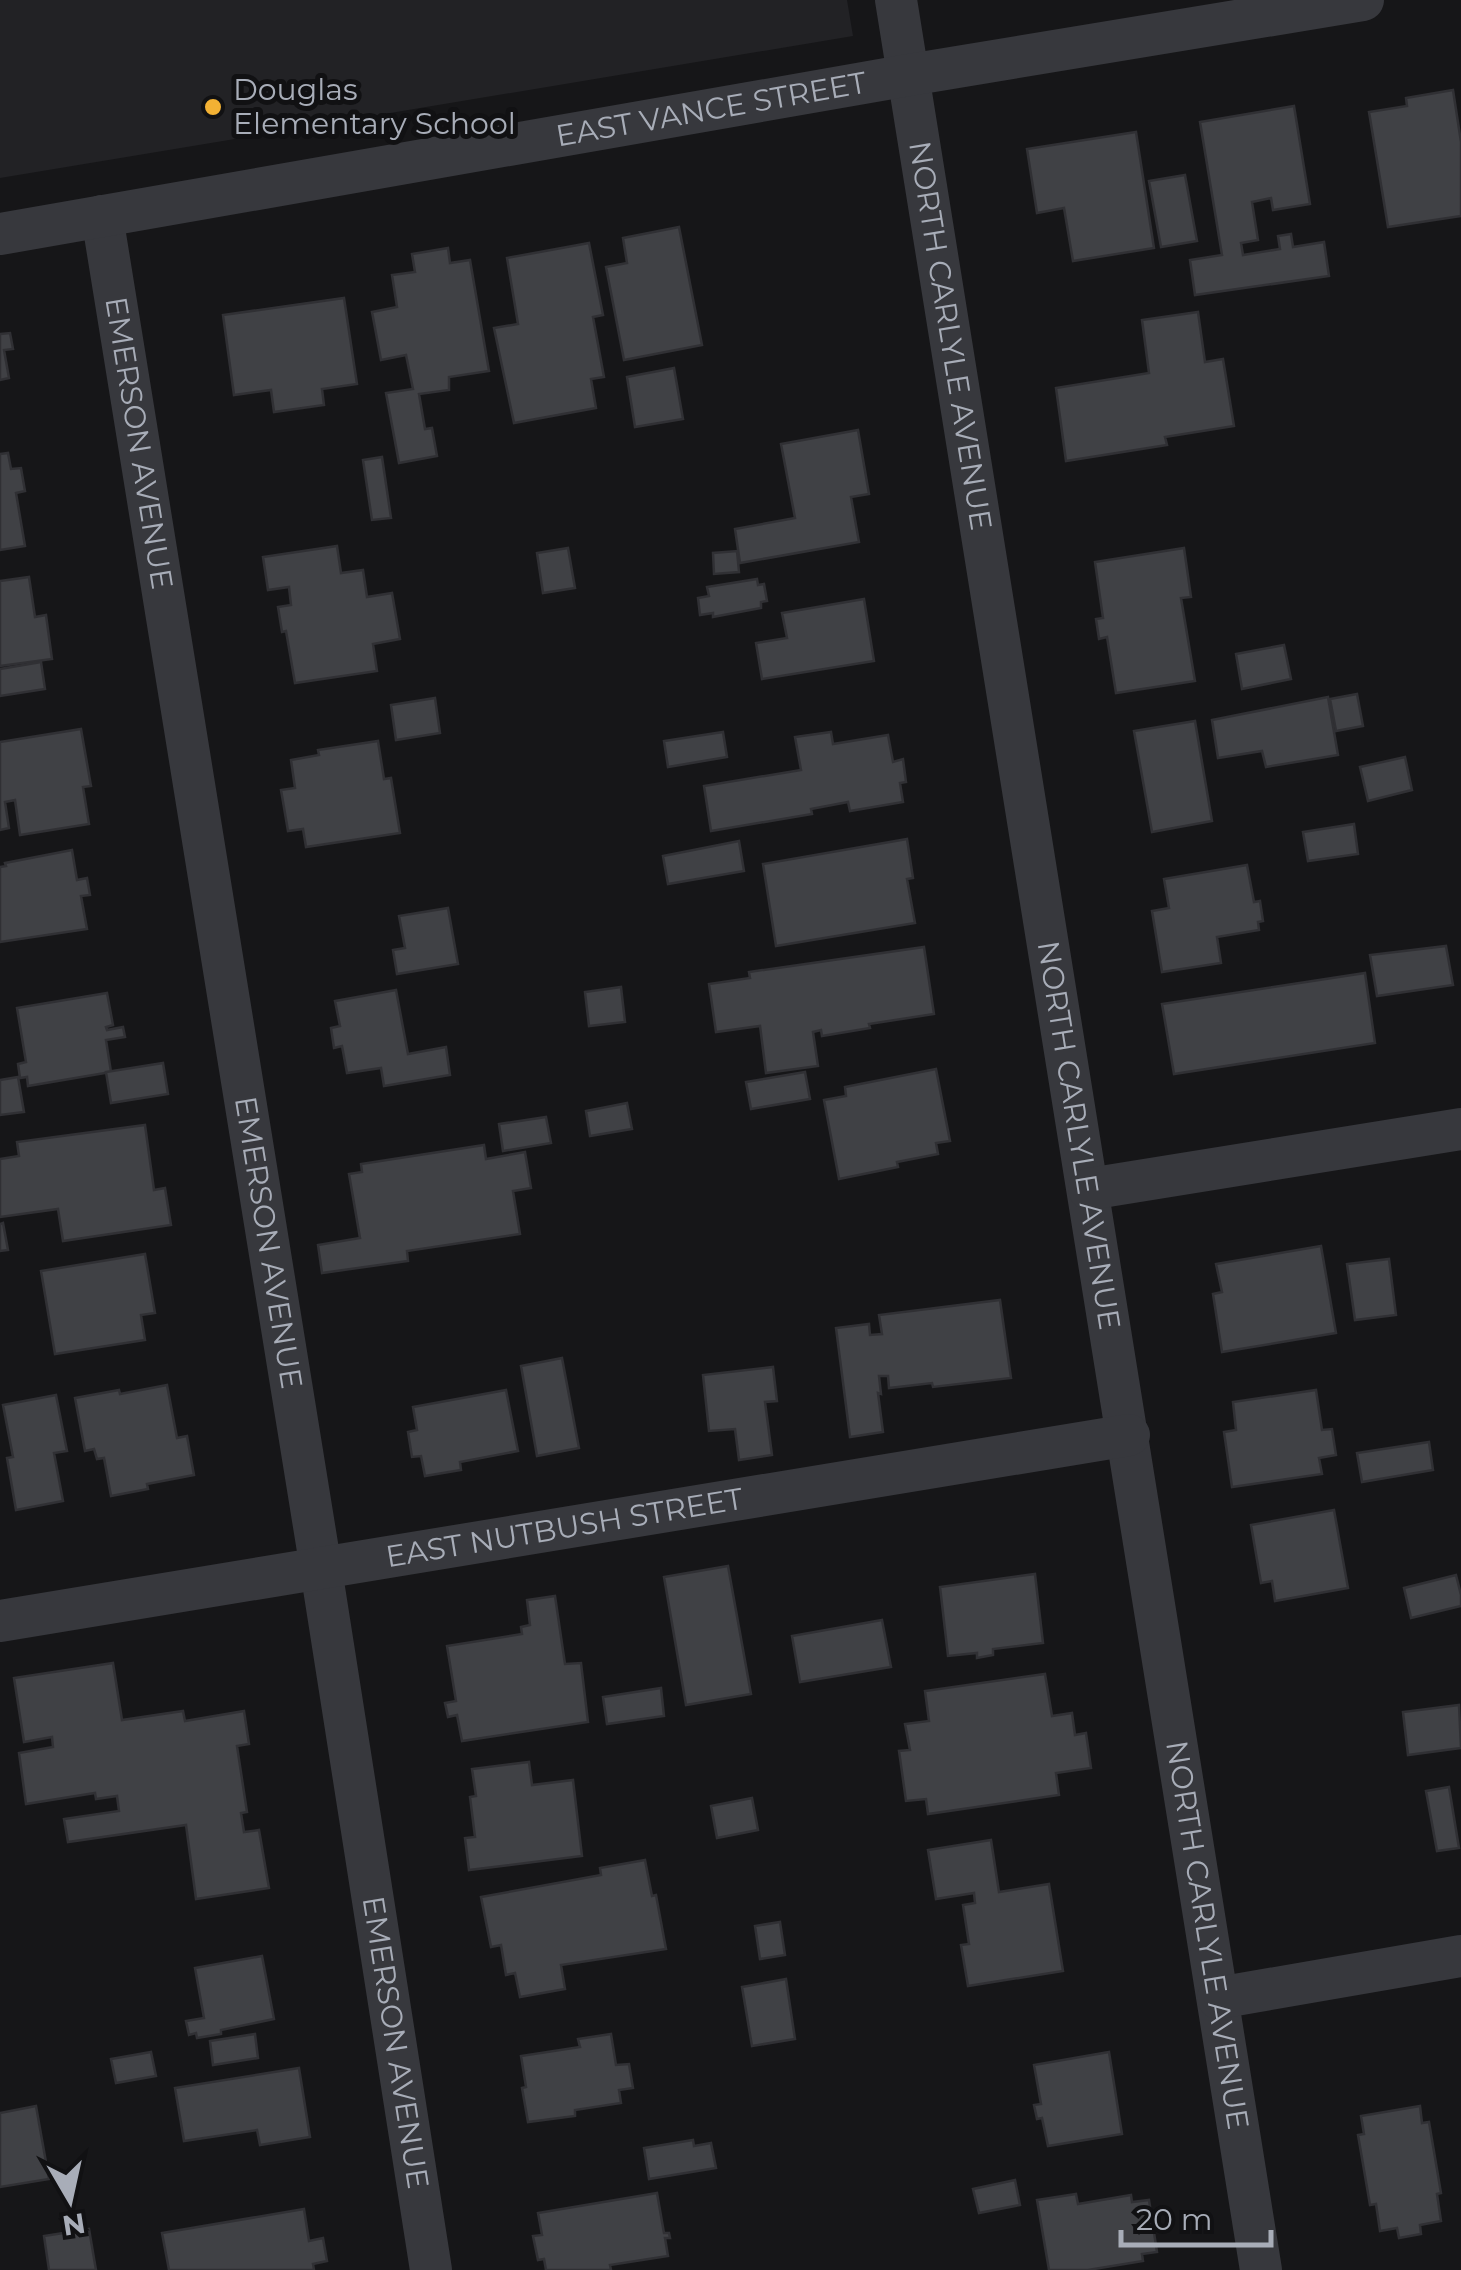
<svg xmlns="http://www.w3.org/2000/svg" width="1461" height="2270" font-family="Montserrat,sans-serif">
<style>
.built{fill:#222225}
.building{fill:#404145;stroke:#303034;stroke-width:2.5}
.lines{fill:none;stroke-linecap:round;stroke-linejoin:round}
.street{stroke:#37383d;stroke-width:42}
.poi-dot{fill:#f2b134;stroke:#111113;stroke-width:4}
.labels{text-anchor:middle;stroke-width:10;stroke-linejoin:round;paint-order:stroke}
.poi-label{font-size:30px;fill:#a8adb8;stroke:#111113;text-anchor:start}
.street-label{font-size:30px;fill:#a8adb8;stroke:#111113}
</style>
<rect width="100%" height="100%" fill="#161618"/>
<polygon class="built" points="0,0 847,0 853,36 0,178"/>
<g class="building">
<polygon points="1453,90 1461,142 1461,216 1388,227 1369,112 1407,106 1406,98"/>
<polygon points="1294,106 1310,204 1273,210 1271,198 1252,202 1258,240 1241,243 1243,255 1280,249 1278,236 1291,234 1293,247 1324,242 1329,276 1195,295 1190,260 1222,255 1200,122"/>
<polygon points="1136,132 1154,248 1073,261 1064,208 1037,213 1027,149"/>
<polygon points="1185,175 1197,241 1161,247 1149,181"/>
<polygon points="679,227 702,345 624,360 606,267 627,263 623,238"/>
<polygon points="589,243 603,315 593,317 604,377 591,379 596,408 514,423 494,328 518,324 507,258"/>
<polygon points="448,248 450,263 470,260 489,371 449,377 449,390 419,394 425,429 432,428 437,456 399,463 386,393 413,389 406,355 381,360 372,312 397,307 392,275 415,272 412,254"/>
<polygon points="344,298 357,384 322,389 324,405 274,412 271,390 234,395 223,315"/>
<polygon points="1198,312 1205,362 1223,359 1234,426 1165,437 1167,445 1066,461 1056,388 1149,373 1142,320"/>
<polygon points="10,333 13,349 4,350 9,378 0,380 0,334"/>
<polygon points="674,368 683,419 635,427 627,377"/>
<polygon points="858,430 869,494 851,497 859,542 740,563 735,529 795,518 781,444"/>
<polygon points="8,453 11,469 21,468 25,491 16,493 25,546 0,550 0,454"/>
<polygon points="382,457 391,518 372,520 363,460"/>
<polygon points="337,546 341,573 363,570 367,597 392,593 400,639 373,644 377,671 295,683 286,631 282,632 278,607 291,605 289,587 268,590 263,557"/>
<polygon points="568,548 575,588 543,593 537,553"/>
<polygon points="1184,548 1191,597 1181,598 1195,681 1116,693 1107,637 1099,639 1096,619 1103,618 1095,562"/>
<polygon points="737,551 739,572 714,574 713,553"/>
<polygon points="29,577 35,617 46,615 52,659 0,666 0,581"/>
<polygon points="757,579 758,585 764,584 767,601 761,602 761,608 713,617 713,613 700,615 698,598 709,596 707,587"/>
<polygon points="864,599 874,661 762,679 756,643 787,638 782,613"/>
<polygon points="1284,645 1291,679 1242,689 1236,654"/>
<polygon points="41,662 45,689 0,696 0,669"/>
<polygon points="1357,694 1363,726 1336,731 1330,699"/>
<polygon points="1328,697 1338,755 1266,767 1262,751 1218,758 1212,720"/>
<polygon points="435,698 440,733 396,740 391,705"/>
<polygon points="1195,721 1212,821 1152,832 1134,731"/>
<polygon points="81,729 91,786 83,787 89,824 20,835 15,800 5,802 9,828 0,830 0,742"/>
<polygon points="723,732 727,757 668,767 664,741"/>
<polygon points="831,732 833,744 888,735 893,762 903,759 906,782 900,783 903,802 850,811 848,802 811,809 812,814 711,831 704,786 801,770 795,737"/>
<polygon points="378,741 384,779 391,778 400,833 306,847 303,829 288,831 281,790 295,788 291,760 319,755 318,750"/>
<polygon points="1405,757 1412,790 1368,801 1360,767"/>
<polygon points="1354,824 1358,854 1308,861 1303,832"/>
<polygon points="907,839 913,878 907,879 915,923 776,946 763,864"/>
<polygon points="739,841 744,871 668,884 663,856"/>
<polygon points="72,850 77,880 87,878 90,895 81,896 87,929 0,942 0,867 6,866 5,863"/>
<polygon points="1247,865 1254,902 1260,901 1263,921 1258,922 1259,930 1217,937 1221,963 1162,972 1152,911 1169,908 1164,879"/>
<polygon points="448,908 458,964 397,974 393,950 405,948 399,916"/>
<polygon points="1446,946 1453,985 1377,996 1370,955"/>
<polygon points="924,947 934,1014 869,1024 870,1028 822,1036 821,1030 813,1032 818,1066 766,1073 760,1026 716,1032 709,984 750,978 749,972"/>
<polygon points="1365,973 1375,1043 1174,1074 1162,1004"/>
<polygon points="621,987 625,1022 589,1026 585,992"/>
<polygon points="396,990 408,1054 446,1047 450,1075 384,1086 381,1068 347,1073 342,1046 334,1048 331,1028 340,1026 335,1001"/>
<polygon points="107,993 113,1025 106,1027 107,1030 123,1027 125,1037 106,1040 111,1072 28,1086 27,1077 20,1078 18,1064 26,1062 17,1008"/>
<polygon points="163,1063 168,1094 111,1103 106,1072"/>
<polygon points="936,1069 950,1141 936,1143 938,1154 897,1162 898,1167 839,1179 824,1100 846,1096 845,1087"/>
<polygon points="805,1072 810,1099 751,1109 746,1082"/>
<polygon points="18,1077 24,1112 0,1115 0,1080"/>
<polygon points="627,1103 632,1129 590,1136 586,1111"/>
<polygon points="546,1117 551,1143 503,1151 499,1124"/>
<polygon points="145,1125 154,1190 165,1188 171,1225 63,1241 58,1209 0,1217 0,1159 19,1156 17,1142"/>
<polygon points="484,1145 486,1159 525,1152 531,1188 513,1191 520,1234 407,1251 408,1261 322,1273 318,1245 360,1238 349,1174 362,1172 361,1164"/>
<polygon points="3,1223 8,1250 0,1251 0,1224"/>
<polygon points="1321,1246 1336,1333 1222,1352 1213,1294 1222,1292 1216,1264"/>
<polygon points="145,1254 155,1313 141,1315 145,1340 55,1354 41,1271"/>
<polygon points="1389,1259 1396,1315 1355,1320 1347,1264"/>
<polygon points="1000,1300 1011,1378 933,1387 932,1383 889,1388 888,1376 879,1376 881,1394 878,1393 883,1432 850,1437 836,1328 869,1324 870,1335 882,1334 879,1315"/>
<polygon points="562,1358 579,1448 537,1456 521,1366"/>
<polygon points="773,1367 777,1401 765,1402 772,1455 739,1460 735,1429 709,1431 703,1375"/>
<polygon points="167,1385 177,1438 187,1436 194,1475 147,1484 148,1489 111,1496 104,1458 97,1459 94,1449 85,1451 75,1398 119,1390 120,1394"/>
<polygon points="506,1390 518,1451 460,1462 461,1470 425,1476 421,1456 412,1457 408,1432 417,1430 413,1407"/>
<polygon points="1316,1390 1322,1430 1332,1429 1336,1455 1319,1458 1322,1474 1232,1487 1224,1432 1236,1430 1233,1402"/>
<polygon points="56,1395 67,1451 54,1453 63,1501 16,1510 7,1458 13,1457 3,1405"/>
<polygon points="1429,1442 1433,1470 1362,1482 1357,1453"/>
<polygon points="1334,1510 1348,1588 1275,1601 1272,1581 1261,1583 1251,1525"/>
<polygon points="728,1566 751,1694 686,1705 664,1577"/>
<polygon points="1035,1574 1043,1643 993,1649 993,1655 977,1658 977,1653 948,1656 940,1587"/>
<polygon points="1456,1575 1461,1595 1461,1606 1411,1618 1404,1588"/>
<polygon points="555,1596 565,1664 581,1663 588,1722 462,1741 457,1715 448,1717 445,1703 456,1701 447,1646 522,1634 521,1627 530,1625 527,1600"/>
<polygon points="882,1620 891,1667 800,1682 792,1636"/>
<polygon points="113,1663 122,1720 183,1711 185,1721 244,1711 249,1744 237,1746 247,1812 241,1813 244,1832 259,1830 269,1888 196,1899 186,1825 68,1842 64,1819 119,1811 117,1796 96,1799 95,1793 26,1804 19,1753 53,1747 52,1737 24,1742 14,1678"/>
<polygon points="1045,1674 1052,1716 1072,1713 1075,1735 1086,1733 1091,1768 1056,1773 1059,1795 928,1814 926,1799 906,1801 899,1751 910,1750 905,1724 929,1721 925,1691"/>
<polygon points="661,1688 664,1716 607,1724 603,1697"/>
<polygon points="1459,1705 1461,1748 1408,1755 1403,1712"/>
<polygon points="529,1762 532,1785 573,1780 582,1856 469,1870 465,1838 475,1837 470,1797 476,1796 472,1769"/>
<polygon points="1449,1787 1459,1848 1437,1851 1426,1791"/>
<polygon points="752,1798 758,1830 717,1838 711,1806"/>
<polygon points="991,1840 999,1892 1049,1884 1063,1971 968,1986 961,1945 969,1944 963,1905 975,1903 974,1893 936,1899 928,1850"/>
<polygon points="645,1860 652,1896 656,1895 666,1949 561,1965 565,1989 520,1997 515,1973 506,1975 501,1945 491,1947 481,1897 601,1875 600,1868"/>
<polygon points="780,1922 785,1955 760,1959 755,1926"/>
<polygon points="262,1956 274,2019 221,2030 221,2034 197,2038 196,2033 189,2035 186,2021 204,2018 195,1968"/>
<polygon points="786,1979 795,2039 752,2046 742,1987"/>
<polygon points="255,2034 258,2058 213,2065 210,2041"/>
<polygon points="611,2034 616,2065 629,2064 633,2088 619,2090 621,2103 575,2110 575,2116 528,2122 522,2088 526,2087 521,2056 580,2047 578,2039"/>
<polygon points="151,2052 156,2076 116,2083 111,2059"/>
<polygon points="1109,2052 1122,2134 1048,2146 1042,2118 1037,2119 1034,2105 1041,2104 1034,2065"/>
<polygon points="299,2068 310,2137 260,2145 257,2130 184,2141 175,2088"/>
<polygon points="36,2106 49,2179 0,2187 0,2113"/>
<polygon points="1420,2106 1422,2123 1429,2122 1441,2193 1437,2194 1441,2221 1420,2225 1421,2234 1399,2238 1397,2228 1380,2231 1376,2204 1370,2205 1358,2135 1364,2134 1361,2116"/>
<polygon points="693,2140 694,2146 711,2143 716,2168 649,2179 644,2148"/>
<polygon points="1015,2180 1020,2205 979,2213 973,2189"/>
<polygon points="657,2193 664,2233 669,2233 670,2238 665,2238 668,2256 610,2265 611,2270 546,2270 544,2259 538,2260 533,2236 542,2235 538,2213"/>
<polygon points="1076,2194 1078,2204 1131,2195 1132,2202 1149,2200 1157,2252 1142,2254 1143,2261 1088,2270 1049,2270 1037,2200"/>
<polygon points="304,2209 309,2241 323,2238 327,2261 313,2264 314,2270 169,2270 162,2233"/>
<polygon points="89,2229 96,2270 49,2270 44,2236"/>
</g>
<g class="lines">
<g class="street">
<path id="s1" d="M896,0L1261,2270"/>
<path id="s2" d="M102,216L321,1569L431,2270"/>
<path id="s3" d="M0,234L909,75L1363,0"/>
<polyline points="1089,1189 1461,1129"/>
<path id="s4" d="M0,1621L1129,1435"/>
<polyline points="1218,1998 1461,1956"/>
</g>
</g>
<circle class="poi-dot" cx="213" cy="107" r="10"/>
<g class="labels">
<g class="poi-label">
<text x="233" y="100">Douglas<tspan x="233" dy="34">Elementary School</tspan></text>
</g>
<g class="street-label">
<text dy="10" stroke="none"><textPath href="#s3" startOffset="722">EAST VANCE STREET</textPath></text>
<text dy="10" stroke="none"><textPath href="#s1" startOffset="340">NORTH CARLYLE AVENUE</textPath></text>
<text dy="10" stroke="none"><textPath href="#s2" startOffset="230">EMERSON AVENUE</textPath></text>
<text dy="10" stroke="none"><textPath href="#s1" startOffset="1150">NORTH CARLYLE AVENUE</textPath></text>
<text dy="10" stroke="none"><textPath href="#s2" startOffset="1040">EMERSON AVENUE</textPath></text>
<text dy="10" stroke="none"><textPath href="#s4" startOffset="572">EAST NUTBUSH STREET</textPath></text>
<text dy="10" stroke="none"><textPath href="#s1" startOffset="1960">NORTH CARLYLE AVENUE</textPath></text>
<text dy="10" stroke="none"><textPath href="#s2" startOffset="1850">EMERSON AVENUE</textPath></text>
</g>
</g>
<g transform="translate(70 2200) rotate(171)" stroke="#111113" stroke-width="8" paint-order="stroke">
<path d="M0-8L18 38L0 25L-18 38Z" fill="#a8adb8"/>
<text y="-15" font-size="28" font-weight="bold" text-anchor="middle" fill="#a8adb8">N</text>
</g>
<path d="M1121 2230v15h150v-15" fill="none" stroke="#a8adb8" stroke-width="5"/>
<text x="1136" y="2230" font-size="30" fill="#a8adb8" stroke="#111113" stroke-width="8" paint-order="stroke">20 m</text>
</svg>
